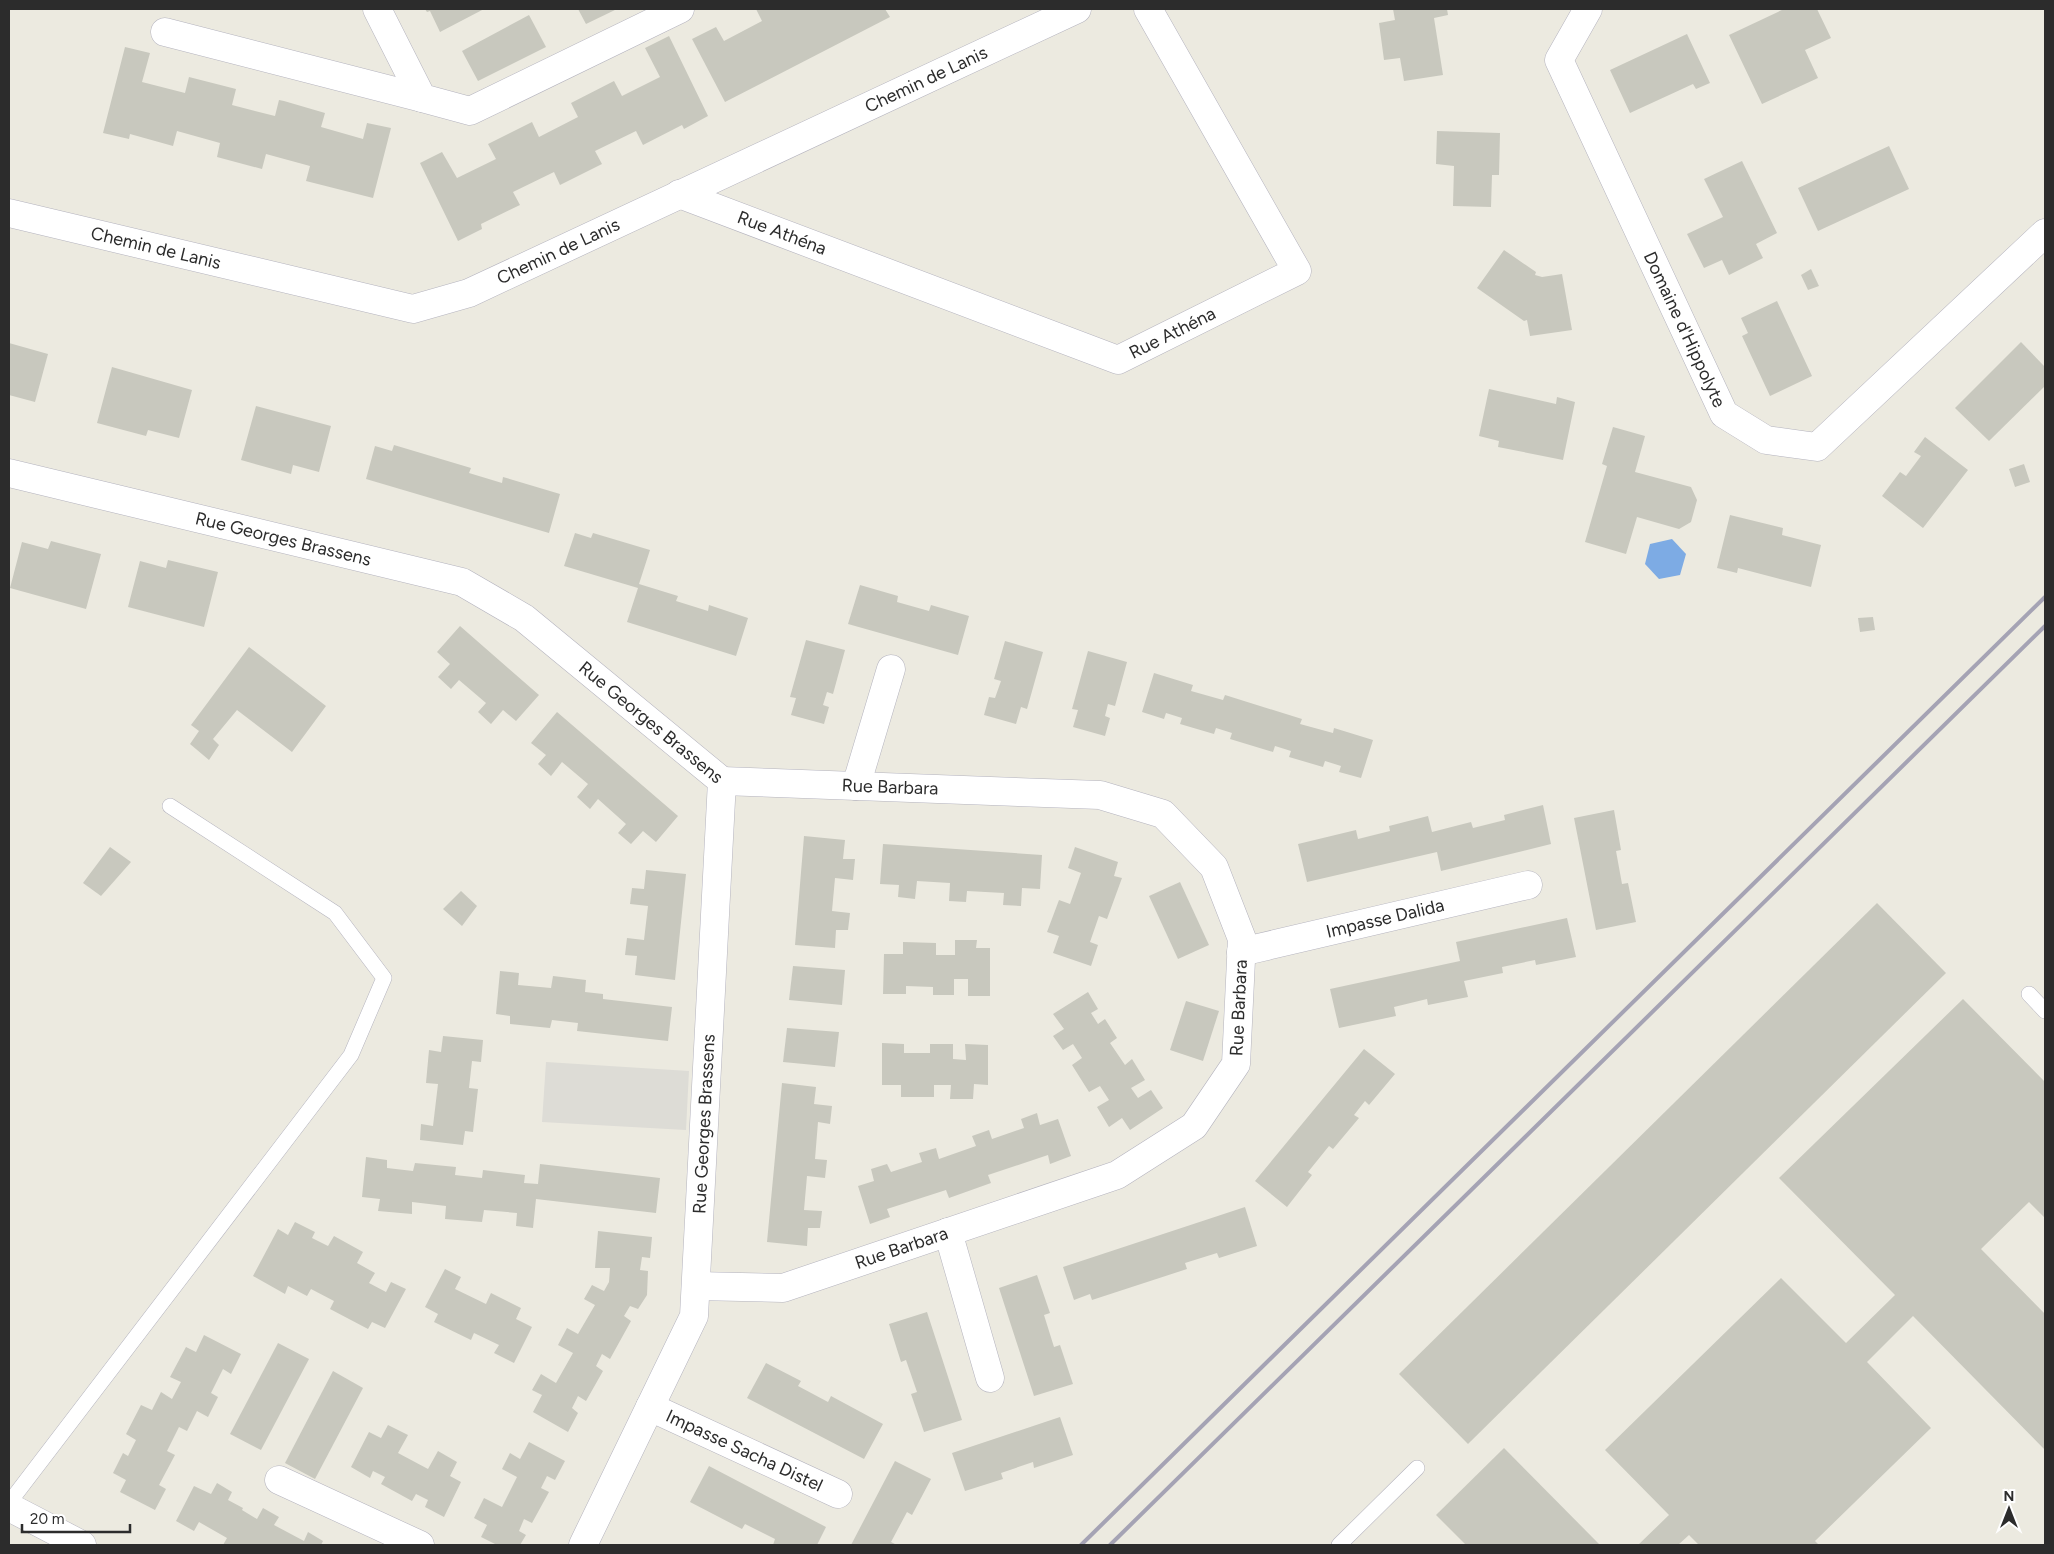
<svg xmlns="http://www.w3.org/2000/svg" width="2054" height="1554" font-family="Figtree,sans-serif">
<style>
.plaza{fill:#dddcd6}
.water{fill:#7dabe4}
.building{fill:#c8c8be}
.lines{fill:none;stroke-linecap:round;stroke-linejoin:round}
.service-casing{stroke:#b4b3be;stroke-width:16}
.minor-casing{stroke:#b4b3be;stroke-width:29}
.service{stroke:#fff;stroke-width:15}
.minor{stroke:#fff;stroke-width:28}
.rail{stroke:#a5a3b4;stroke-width:4}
.labels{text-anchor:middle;stroke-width:4;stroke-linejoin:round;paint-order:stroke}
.street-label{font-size:18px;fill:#2c2c2c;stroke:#fff}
</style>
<rect width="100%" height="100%" fill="#eceae0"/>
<polygon class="plaza" points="546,1062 689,1071 686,1130 542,1122"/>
<polygon class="water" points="1672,539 1686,554 1680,575 1659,579 1645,564 1650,544"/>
<g class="building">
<polygon points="425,9 484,9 440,32 430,11 427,12"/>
<polygon points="578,9 617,9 586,24"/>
<polygon points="756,9 885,9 890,17 725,102 692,39 716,27 724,41 762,21"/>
<polygon points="1393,9 1447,9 1448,15 1434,18 1443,75 1404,81 1400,58 1384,60 1379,23 1395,20"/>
<polygon points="1784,9 1817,9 1831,38 1805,50 1818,78 1762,104 1729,35"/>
<polygon points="529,15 546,47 478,81 462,51"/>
<polygon points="1687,34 1710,83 1696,89 1693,84 1630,113 1610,70"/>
<polygon points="669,36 708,116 684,129 682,125 643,145 636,131 595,151 602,164 560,185 554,172 513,192 520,205 481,224 482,229 458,241 420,163 442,152 457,178 496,159 488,144 532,122 539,137 578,117 571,103 614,81 622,96 660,77 645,48"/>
<polygon points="125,47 150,53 142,82 185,93 189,77 236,89 232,105 275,116 279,100 284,101 325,113 321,127 363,139 367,123 391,128 373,198 306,181 310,166 266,154 262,169 217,157 220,143 177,131 173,146 130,134 129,139 103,133"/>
<polygon points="1437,131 1500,133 1499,175 1492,175 1491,207 1453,206 1454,166 1436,164"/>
<polygon points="1889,146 1909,189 1818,231 1798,188"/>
<polygon points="1742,161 1777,233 1756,244 1763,258 1729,275 1722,260 1704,268 1687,234 1723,217 1704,179"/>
<polygon points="1504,250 1536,272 1535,275 1542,277 1562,274 1572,330 1530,336 1527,320 1524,321 1477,288"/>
<polygon points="1811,269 1819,286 1808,290 1801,275"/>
<polygon points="1777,301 1812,376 1770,396 1742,336 1748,333 1741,318"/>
<polygon points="2021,342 2045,367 2045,386 1989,441 1955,408"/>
<polygon points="9,343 48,354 35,402 9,395"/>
<polygon points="112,367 192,390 179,438 148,430 146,436 97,423"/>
<polygon points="1489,389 1556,404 1557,397 1575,402 1563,460 1498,447 1499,441 1479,436"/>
<polygon points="256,406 331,426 319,472 293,465 291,474 241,460"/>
<polygon points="1613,427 1645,436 1635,472 1691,487 1697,500 1691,522 1679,529 1637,517 1626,554 1585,542 1607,466 1602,464"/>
<polygon points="1925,437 1968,470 1923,528 1882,496 1900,472 1906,476 1921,456 1914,452"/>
<polygon points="394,445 471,468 469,473 502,483 503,477 560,494 549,533 366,479 375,446 392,451"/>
<polygon points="2024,464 2030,482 2015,487 2009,469"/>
<polygon points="1730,515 1783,528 1782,535 1821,545 1811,587 1738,568 1737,573 1717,568"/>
<polygon points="575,533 591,538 593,533 650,550 639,584 678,596 676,601 708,611 709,605 748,618 736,656 627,622 638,588 564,566"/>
<polygon points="51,541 101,554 86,609 10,588 22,542 48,549"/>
<polygon points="168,560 218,572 204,627 128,607 140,561 166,568"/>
<polygon points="860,585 898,596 897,602 929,611 931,605 969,616 958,655 848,624"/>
<polygon points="1873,617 1875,630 1860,632 1858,618"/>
<polygon points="460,626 539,695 516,721 503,710 491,724 478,712 486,703 459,680 451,689 438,677 450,664 437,652"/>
<polygon points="806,640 845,650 833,694 827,692 823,705 829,707 824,724 791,715 796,698 790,697"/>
<polygon points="1005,641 1043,652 1027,709 1021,707 1016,724 984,715 989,697 995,698 1001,681 994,679"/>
<polygon points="249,647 326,706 292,752 237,710 213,739 219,745 209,760 190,744 199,731 191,725"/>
<polygon points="1088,651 1127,662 1115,706 1108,704 1105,716 1110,718 1105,736 1073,727 1078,710 1072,709"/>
<polygon points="1154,673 1193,685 1191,691 1223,700 1225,695 1302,719 1300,724 1333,733 1334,728 1373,740 1361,778 1339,772 1341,766 1325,761 1323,767 1289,757 1291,751 1275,746 1273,752 1230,739 1232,733 1216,728 1214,734 1180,724 1182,718 1166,713 1164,719 1142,712"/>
<polygon points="557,712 678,816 656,842 643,831 631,844 618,833 626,824 598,799 590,809 577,797 588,784 562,762 551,776 538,764 546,755 531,743"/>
<polygon points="1543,805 1551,844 1441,871 1437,852 1307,882 1298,844 1356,830 1358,839 1390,831 1389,826 1428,816 1432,832 1471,822 1473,828 1505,820 1504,815"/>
<polygon points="1614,810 1621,850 1616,851 1622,884 1628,883 1636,922 1596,930 1574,818"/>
<polygon points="804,836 845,840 843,859 855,859 853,880 835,878 832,911 850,913 848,930 836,930 835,948 795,945"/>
<polygon points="883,844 1042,855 1040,889 1022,888 1021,906 1003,905 1004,893 967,891 966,902 949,901 950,883 917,881 915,899 898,897 899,885 880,884"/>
<polygon points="110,847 131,862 101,896 83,883"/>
<polygon points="1075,847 1118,862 1114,876 1122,878 1107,919 1099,916 1090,942 1098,945 1091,966 1053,953 1059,936 1047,932 1059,900 1070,904 1081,873 1068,868"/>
<polygon points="646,870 686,874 675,980 635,975 637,956 625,955 627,938 644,940 648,906 630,904 632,888 644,889"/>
<polygon points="1180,882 1209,945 1178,959 1149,896"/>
<polygon points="461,891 477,906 462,926 443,909"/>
<polygon points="1877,903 1946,973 1468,1444 1399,1374"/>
<polygon points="1567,918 1576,957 1536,965 1535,960 1502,967 1503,973 1464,981 1468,997 1428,1005 1427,999 1394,1007 1396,1016 1339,1028 1330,989 1460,961 1456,942"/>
<polygon points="955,940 977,940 976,948 990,948 990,996 968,996 968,979 954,979 954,995 933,995 933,987 906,986 906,994 883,994 884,954 903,954 903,942 936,943 936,955 955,955"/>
<polygon points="793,966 845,970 842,1005 789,1000"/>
<polygon points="500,971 519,973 518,985 551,988 553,976 586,980 585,992 603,994 603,999 672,1007 668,1041 577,1031 578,1023 552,1020 550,1028 510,1024 510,1016 496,1014"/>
<polygon points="1088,992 1098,1009 1091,1013 1098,1024 1105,1019 1117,1038 1110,1043 1125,1065 1132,1059 1145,1080 1131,1088 1138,1098 1151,1090 1163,1108 1130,1130 1122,1118 1109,1127 1097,1107 1109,1100 1100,1086 1089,1092 1072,1065 1082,1058 1073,1044 1063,1050 1053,1036 1064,1029 1053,1014"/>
<polygon points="1963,999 2045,1082 2045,1218 2029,1202 1981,1249 2045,1314 2045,1450 1913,1316 1867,1362 1931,1428 1815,1541 1819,1545 1699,1545 1689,1535 1678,1545 1638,1545 1669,1515 1605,1450 1781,1278 1846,1343 1895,1295 1779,1178"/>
<polygon points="1186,1001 1219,1011 1203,1061 1170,1050"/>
<polygon points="787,1028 839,1032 835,1067 783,1062"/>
<polygon points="443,1036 483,1040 481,1062 472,1061 469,1088 478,1089 473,1132 465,1131 463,1145 420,1140 421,1124 433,1126 438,1084 426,1083 429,1050 441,1052"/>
<polygon points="882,1043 904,1044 904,1053 930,1053 930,1044 953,1044 953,1059 966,1060 965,1044 988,1045 988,1085 974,1084 973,1099 950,1099 951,1085 934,1085 934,1097 901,1097 901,1085 882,1085"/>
<polygon points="1364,1049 1395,1074 1369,1105 1365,1101 1354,1115 1359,1118 1333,1149 1329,1146 1308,1172 1312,1175 1287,1207 1255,1181"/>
<polygon points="782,1083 816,1087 814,1104 832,1106 830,1124 818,1122 815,1159 827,1160 825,1178 807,1176 804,1210 822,1211 820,1228 808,1228 807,1246 767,1242"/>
<polygon points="1037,1113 1040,1125 1058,1119 1071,1156 1050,1164 1048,1155 988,1175 991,1183 949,1198 946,1190 887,1209 890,1217 870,1224 858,1186 874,1181 871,1169 887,1164 891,1172 922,1162 919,1153 936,1148 939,1159 976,1146 972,1136 989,1130 992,1139 1024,1128 1021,1119"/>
<polygon points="366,1157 387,1160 387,1168 413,1171 415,1163 456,1167 455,1175 482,1178 483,1170 525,1175 524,1183 538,1184 540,1164 660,1178 656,1213 536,1199 533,1228 516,1226 517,1213 484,1210 482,1222 445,1219 446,1206 412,1202 412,1214 378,1211 380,1199 362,1197"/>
<polygon points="1245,1207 1257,1246 1219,1258 1217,1253 1185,1263 1187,1269 1092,1300 1090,1294 1074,1300 1063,1267"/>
<polygon points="295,1222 315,1232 312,1238 328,1246 334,1236 363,1252 357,1263 375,1273 369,1283 386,1292 391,1282 406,1289 385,1328 372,1322 368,1329 330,1309 334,1301 311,1289 307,1296 288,1286 285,1294 253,1276 278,1229 288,1235"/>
<polygon points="598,1231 652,1237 650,1258 642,1257 640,1270 648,1271 647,1295 638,1309 630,1306 624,1316 631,1321 610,1359 602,1354 596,1366 603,1371 586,1401 578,1396 572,1408 578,1413 568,1432 533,1412 542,1395 532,1390 541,1374 556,1383 573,1353 558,1345 567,1328 578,1334 595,1305 584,1299 592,1285 604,1291 609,1282 610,1268 595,1268"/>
<polygon points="445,1269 461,1277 455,1289 486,1304 491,1293 521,1308 516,1319 532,1327 514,1363 494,1353 499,1345 474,1333 471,1340 434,1322 438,1314 425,1307"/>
<polygon points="1037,1275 1050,1313 1044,1315 1054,1347 1060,1345 1073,1384 1034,1396 999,1288"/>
<polygon points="927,1312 962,1420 924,1432 911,1394 917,1392 906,1360 901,1362 889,1324"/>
<polygon points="204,1335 241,1354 231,1374 223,1369 211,1393 218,1397 208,1417 197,1411 187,1431 179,1427 167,1451 175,1455 159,1485 166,1489 155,1510 120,1492 126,1480 113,1473 123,1453 128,1456 136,1440 126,1434 141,1405 152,1410 161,1392 172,1399 181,1382 170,1377 186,1347 196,1352"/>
<polygon points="278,1343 309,1359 261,1450 230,1434"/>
<polygon points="766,1363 801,1381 798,1386 828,1402 831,1396 883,1424 864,1459 747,1398"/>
<polygon points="333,1371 363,1388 315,1479 285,1463"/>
<polygon points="1060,1417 1073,1455 1034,1468 1033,1462 1001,1473 1003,1479 965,1491 952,1453"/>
<polygon points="388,1425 408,1435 398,1453 428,1469 438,1451 457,1462 450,1476 461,1482 444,1517 425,1507 428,1500 416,1494 412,1501 381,1484 385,1477 373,1471 370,1478 351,1467 369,1432 381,1438"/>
<polygon points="529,1442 565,1461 555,1480 547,1476 541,1488 549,1492 532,1523 524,1519 519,1531 526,1535 520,1545 497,1545 481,1537 487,1525 474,1518 484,1498 502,1507 517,1477 502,1469 510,1453 520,1459"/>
<polygon points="1504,1448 1600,1545 1466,1545 1436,1515"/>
<polygon points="895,1461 931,1479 912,1515 907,1512 891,1542 897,1545 851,1545"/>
<polygon points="709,1466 826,1527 817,1545 773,1545 775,1539 745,1524 742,1529 690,1502"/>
<polygon points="217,1483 232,1492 228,1500 243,1508 242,1510 257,1519 263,1508 279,1517 274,1525 304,1541 308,1532 323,1541 321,1545 223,1545 227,1538 199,1522 194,1531 176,1521 194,1486 211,1494"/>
</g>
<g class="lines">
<defs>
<g id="service">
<polyline points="2029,994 2045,1011"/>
<polyline points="9,1503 351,1055 384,978 335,913 170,806"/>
<polyline points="1339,1545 1417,1468"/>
</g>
<g id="minor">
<polyline points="377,9 422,98 470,111 680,9"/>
<path id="s1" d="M1588,9L1559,60L1724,414L1766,440L1817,447L2045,233"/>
<polyline points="165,32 422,98"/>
<path id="s2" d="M679,194L1118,360L1297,271L1148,9"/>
<path id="s3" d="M9,213L413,309L469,293L1077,9"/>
<path id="s4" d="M9,473L462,582L524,618L722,781L694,1316L583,1545"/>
<polyline points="856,786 891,669"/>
<path id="s5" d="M1241,952L1528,885"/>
<polyline points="948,1232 990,1378"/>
<path id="s6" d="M696,1286L783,1288L1117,1175L1194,1126L1236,1064L1242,939L1214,867L1163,814L1100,795L722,781"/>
<path id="s7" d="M650,1407L838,1494"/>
<polyline points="279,1480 420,1545"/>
<polyline points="9,1507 82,1545"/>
</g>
</defs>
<use href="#service" class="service-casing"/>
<use href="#minor" class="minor-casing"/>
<use href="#service" class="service"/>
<use href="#minor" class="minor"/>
<g class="rail">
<polyline points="1081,1545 2045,597"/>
<polyline points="1110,1545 2045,626"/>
</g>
</g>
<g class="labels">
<g class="street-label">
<text dy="6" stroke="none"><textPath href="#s3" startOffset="978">Chemin de Lanis</textPath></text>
<text dy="6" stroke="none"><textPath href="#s2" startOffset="110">Rue Athéna</textPath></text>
<text dy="6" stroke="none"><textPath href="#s3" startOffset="151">Chemin de Lanis</textPath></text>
<text dy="6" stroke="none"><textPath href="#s3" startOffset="572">Chemin de Lanis</textPath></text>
<text dy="6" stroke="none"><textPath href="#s1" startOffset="356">Domaine d'Hippolyte</textPath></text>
<text dy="6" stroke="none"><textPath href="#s2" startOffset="530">Rue Athéna</textPath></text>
<text dy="6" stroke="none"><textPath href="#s4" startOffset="282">Rue Georges Brassens</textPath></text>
<text dy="6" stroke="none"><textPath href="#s4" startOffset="702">Rue Georges Brassens</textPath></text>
<text transform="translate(890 787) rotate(2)" y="6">Rue Barbara</text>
<text dy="6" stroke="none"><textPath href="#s5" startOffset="148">Impasse Dalida</textPath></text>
<text dy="6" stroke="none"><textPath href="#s6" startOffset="662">Rue Barbara</textPath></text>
<text transform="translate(704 1124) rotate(-87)" y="6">Rue Georges Brassens</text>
<text dy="6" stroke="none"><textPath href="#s6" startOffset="212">Rue Barbara</textPath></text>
<text dy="6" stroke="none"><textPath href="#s7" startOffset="104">Impasse Sacha Distel</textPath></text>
</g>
</g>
<rect width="2054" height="1554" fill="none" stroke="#2c2c2c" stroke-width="20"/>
<g transform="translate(2009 1509)" stroke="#ffffff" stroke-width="4" paint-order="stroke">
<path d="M0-4L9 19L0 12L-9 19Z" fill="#2c2c2c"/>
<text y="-8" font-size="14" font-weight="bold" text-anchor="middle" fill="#2c2c2c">N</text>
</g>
<path d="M22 1524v8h108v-8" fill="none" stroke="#2c2c2c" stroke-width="2.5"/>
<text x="30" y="1524" font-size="15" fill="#2c2c2c" stroke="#ffffff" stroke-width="4" paint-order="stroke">20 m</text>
</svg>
